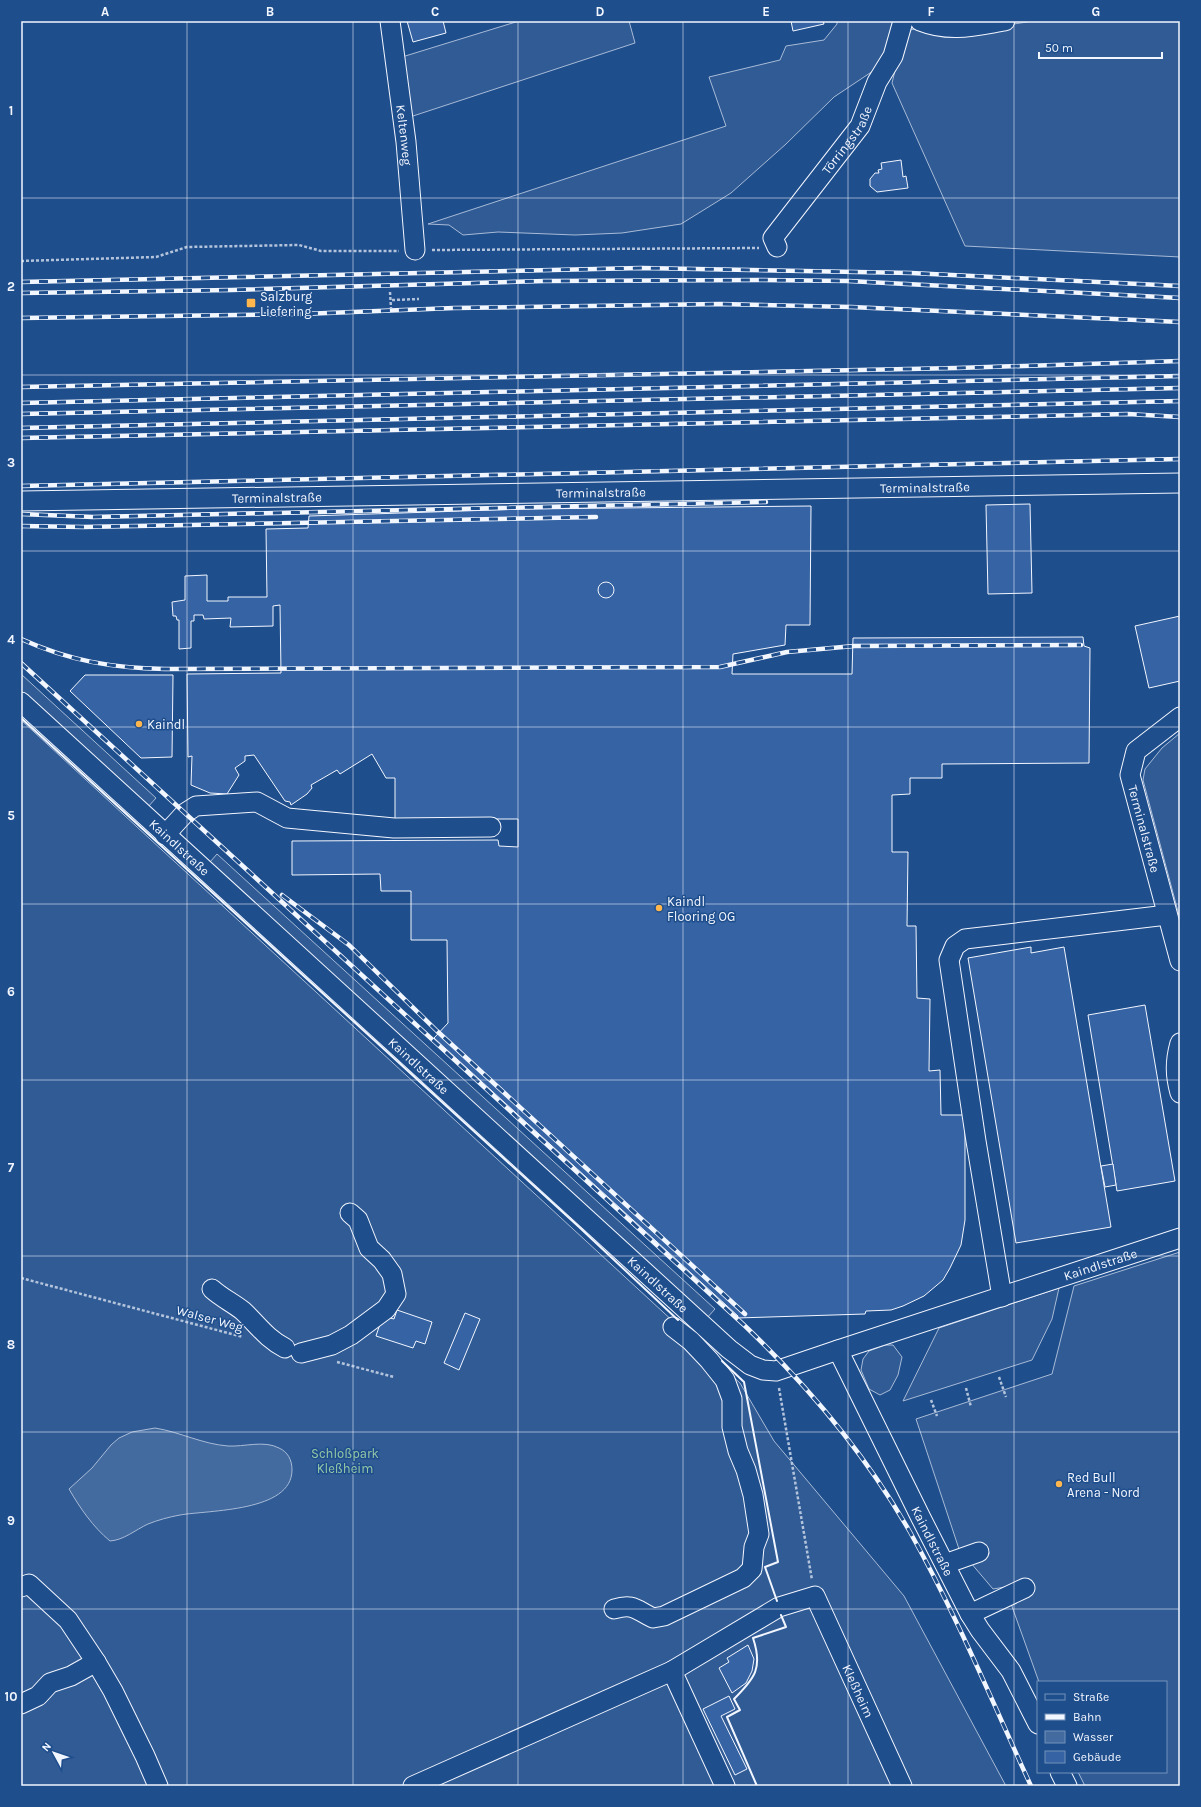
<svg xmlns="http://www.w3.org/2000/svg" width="1201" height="1807" font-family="Karla,sans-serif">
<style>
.built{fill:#305b95;stroke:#a8bbd7}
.water{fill:#446ba0;stroke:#a8bbd7}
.building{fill:#3563a3;stroke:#f2f6ff}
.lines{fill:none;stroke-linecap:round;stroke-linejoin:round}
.minor-casing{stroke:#f2f6ff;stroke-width:21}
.path{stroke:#b3c4dc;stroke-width:2.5;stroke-dasharray:3 2;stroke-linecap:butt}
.minor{stroke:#1f4e8c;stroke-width:19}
.rail-casing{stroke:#f2f6ff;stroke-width:4.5}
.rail{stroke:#1f4e8c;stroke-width:3;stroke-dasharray:9;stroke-linecap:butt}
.wall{stroke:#f2f6ff;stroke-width:2}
.grid{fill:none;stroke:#f2f6ff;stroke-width:1;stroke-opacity:0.55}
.poi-dot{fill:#ffb74d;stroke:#1f4e8c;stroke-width:1.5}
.labels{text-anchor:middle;stroke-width:3;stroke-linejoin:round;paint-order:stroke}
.street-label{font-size:13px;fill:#f2f6ff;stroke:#1f4e8c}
.poi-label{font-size:13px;fill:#f2f6ff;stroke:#1f4e8c;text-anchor:start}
.park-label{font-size:13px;fill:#97c8a6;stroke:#1f4e8c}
.neatline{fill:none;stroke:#f2f6ff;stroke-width:1.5}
.grid-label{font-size:13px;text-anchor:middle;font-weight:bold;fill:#f2f6ff}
</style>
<rect width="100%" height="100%" fill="#1f4e8c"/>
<g class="built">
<polygon points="519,21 629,21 635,43 410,117 402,57"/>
<polygon points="837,21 899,21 888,61 834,97 786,144 731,193 681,224 622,233 575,235 498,232 463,235 449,225 428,224 726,126 709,77 780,60 786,46 824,40 837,24"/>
<polygon points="1033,21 1180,21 1180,257 965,246 892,83 903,38 910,30 922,27 963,32"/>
<polygon points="21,674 156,798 147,808 21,693"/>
<polygon points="21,720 740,1383 774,1441 904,1596 1006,1786 21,1786"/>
<polygon points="1180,733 1180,919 1143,780 1145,769 1162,748"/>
<polygon points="217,854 715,1309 706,1319 210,862"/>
<polygon points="1180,1252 1180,1786 1085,1786 1078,1772 1166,1772 1166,1682 1039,1682 1005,1587 993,1589 959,1549 916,1419 1052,1374 1074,1286"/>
<polygon points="1059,1288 1052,1319 1032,1360 903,1401 939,1328"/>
<polygon points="885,1345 893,1345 902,1357 898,1375 890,1390 880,1395 869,1389 861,1370 863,1359 869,1351"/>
</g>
<path class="water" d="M155,1428C180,1432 202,1444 228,1446C244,1447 264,1440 279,1448C288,1452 292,1460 292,1470C292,1512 209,1510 180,1515C169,1517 158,1520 148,1524C135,1530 124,1540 110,1541C93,1527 80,1508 69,1489L92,1468L111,1445L119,1438L132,1432Z"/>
<g class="building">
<polygon points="407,21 443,21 446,33 413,42"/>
<polygon points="791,21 823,21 824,24 793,31"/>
<polygon points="901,160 903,177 906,176 908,188 877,192 870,186 870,179 875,173 879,173 878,170 882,169 881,163"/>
<polygon points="1030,504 1032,593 988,594 986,505"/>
<polygon points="811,506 810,625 786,625 785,645 733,654 732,674 852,674 853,638 1083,637 1084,646 1090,648 1089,763 942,764 942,778 910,778 910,794 892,795 892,852 908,852 907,926 916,926 917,998 930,999 929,1071 940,1070 941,1115 963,1115 965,1133 965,1220 961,1245 950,1268 943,1280 924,1296 903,1306 891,1310 866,1311 865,1314 737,1318 738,1316 434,1038 448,1023 447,940 411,940 411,891 381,891 380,874 292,875 292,841 498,840 499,846 518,847 518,819 395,819 395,778 386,778 372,754 340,774 337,770 311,785 312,788 307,794 291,805 290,802 285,801 254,755 245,756 245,761 235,768 239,775 227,794 210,793 191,785 192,756 188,757 187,674 281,673 280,605 273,606 273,626 230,627 231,618 204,619 203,615 194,615 194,621 191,621 191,648 179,649 179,620 177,620 176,616 173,616 172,602 185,600 185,576 207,575 207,601 228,601 228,597 267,597 266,529 308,528 309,516 524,509"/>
<circle cx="606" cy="590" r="8"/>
<polygon points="1180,616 1180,681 1149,688 1135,626"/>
<polygon points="85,675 173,675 172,757 141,758 70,691"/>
<polygon points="1031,947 1031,953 1064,947 1111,1227 1016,1243 968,958"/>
<polygon points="1145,1005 1175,1181 1117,1191 1088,1015"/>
<polygon points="1113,1164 1116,1185 1105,1187 1101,1166"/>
<polygon points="397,1310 432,1322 425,1344 416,1341 413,1348 376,1336 381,1321 386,1317 394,1319"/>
<polygon points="465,1313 480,1319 459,1370 444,1363"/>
<polygon points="748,1645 754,1659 752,1671 746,1683 732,1693 719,1668 729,1662 727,1658"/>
<polygon points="729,1696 735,1709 721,1716 747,1769 735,1775 703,1709"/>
</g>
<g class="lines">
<defs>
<g id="minor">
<path id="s1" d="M390,21L406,142L415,250"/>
<path d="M920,21C950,33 975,26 1005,21"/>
<path id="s2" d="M777,247L773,238L860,126L877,82L893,56L903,21"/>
<path id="s3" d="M21,501L1180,483"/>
<path id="s4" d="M21,702L729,1349L750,1365L763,1370L776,1371L838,1350L921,1518L970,1614L980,1630L1011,1671L1038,1724"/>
<path id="s5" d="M1180,717L1136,751L1130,775L1180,961"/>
<polyline points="165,835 185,813 196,806 257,802 287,818 394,828 491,827"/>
<path d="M1180,1043C1175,1061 1175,1075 1180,1093"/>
<path d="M212,1289C222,1298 233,1303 243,1311C258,1325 266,1338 285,1348"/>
<polyline points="1002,1297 976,1141 949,960 955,946 965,939 1167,915"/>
<path id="s6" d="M838,1350L1180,1238"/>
<polyline points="301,1353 332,1345 351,1335 386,1309 396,1294 392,1274 382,1260 369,1248 358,1220 350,1213"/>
<polyline points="945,1564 979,1552"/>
<polyline points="21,1587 29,1584 68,1620 96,1662 113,1691 145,1756 158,1786"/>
<path d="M614,1609C634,1603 636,1610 653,1618L664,1616L743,1578L752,1569L754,1547L759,1534L753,1495L746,1470L738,1451L732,1427V1399L725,1380L709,1360L691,1341L673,1327"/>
<polyline points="970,1614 1025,1588"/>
<polyline points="672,1671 725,1786"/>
<polyline points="21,1704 38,1696 50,1683 71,1676 96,1662"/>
<polyline points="1060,1772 1067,1786"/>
<path id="s7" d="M413,1786L672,1671L779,1607L815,1596L902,1786"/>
</g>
</defs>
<use href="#minor" class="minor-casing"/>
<g class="path">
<polyline points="432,250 759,248"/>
<polyline points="21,261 156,257 187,247 299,245 321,251 399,251"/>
<polyline points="390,292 391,308"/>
<polyline points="392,300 419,299"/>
<polyline points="21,1278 243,1337"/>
<polyline points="337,1362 394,1377"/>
<polyline points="999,1377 1006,1397"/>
<polyline points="779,1388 812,1580"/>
<polyline points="966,1388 971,1407"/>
<polyline points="931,1400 937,1416"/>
</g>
<use href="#minor" class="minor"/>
<defs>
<g id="rail">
<polyline points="21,282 641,268 911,273 1180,286"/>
<polyline points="21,293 232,290 545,281 761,280 848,281 1180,298"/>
<polyline points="21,318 302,314 454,308 720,304 851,307 1180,322"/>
<polyline points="21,387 957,368 1180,361"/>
<polyline points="21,403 1180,376"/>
<polyline points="21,414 1180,388"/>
<polyline points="21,428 1180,401"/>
<polyline points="21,438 1128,414 1180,417"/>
<polyline points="21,486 1180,459"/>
<polyline points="21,514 93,517 766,502"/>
<polyline points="21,526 83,527 596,517"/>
<path d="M21,639C70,661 112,668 165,669L720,667L787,652L854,646L1081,645"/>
<path d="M21,663L744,1325C808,1386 866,1455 910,1532C956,1614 992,1701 1031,1786"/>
<polyline points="282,895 349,945 437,1031 745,1314"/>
</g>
</defs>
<use href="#rail" class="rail-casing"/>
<use href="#rail" class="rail"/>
<g class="wall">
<polyline points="21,718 579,1227 678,1320"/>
<polyline points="722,1361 744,1382 778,1562 765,1567 777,1601"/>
<path d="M757,1786L727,1717L740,1710L734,1699C755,1678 763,1668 753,1638L786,1627L781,1615"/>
</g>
</g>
<path class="grid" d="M187,21V1786M353,21V1786M518,21V1786M683,21V1786M848,21V1786M1014,21V1786M21,198H1180M21,375H1180M21,551H1180M21,727H1180M21,904H1180M21,1080H1180M21,1256H1180M21,1432H1180M21,1609H1180"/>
<g class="poi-dot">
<rect x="246" y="298" width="10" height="10" rx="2"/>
<circle cx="139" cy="724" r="4"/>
<circle cx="659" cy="908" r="4"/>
<circle cx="1059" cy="1484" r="4"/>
</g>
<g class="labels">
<g class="street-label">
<text dy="5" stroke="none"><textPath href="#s1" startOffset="115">Keltenweg</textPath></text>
<text dy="5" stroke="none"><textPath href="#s2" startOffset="133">Törringstraße</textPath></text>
<text dy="5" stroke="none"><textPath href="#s3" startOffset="904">Terminalstraße</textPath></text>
<text dy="5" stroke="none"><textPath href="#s3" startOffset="580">Terminalstraße</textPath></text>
<text dy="5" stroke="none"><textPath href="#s3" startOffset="256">Terminalstraße</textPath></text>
<text dy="5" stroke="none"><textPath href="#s5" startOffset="136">Terminalstraße</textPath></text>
<text dy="5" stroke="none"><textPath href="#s4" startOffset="215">Kaindlstraße</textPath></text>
<text dy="5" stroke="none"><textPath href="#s4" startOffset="539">Kaindlstraße</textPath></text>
<text dy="5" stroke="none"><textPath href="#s6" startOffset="276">Kaindlstraße</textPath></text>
<text dy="5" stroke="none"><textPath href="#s4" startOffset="863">Kaindlstraße</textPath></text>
<text transform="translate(210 1318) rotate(15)" y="5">Walser Weg</text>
<text dy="5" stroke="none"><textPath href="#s4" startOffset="1291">Kaindlstraße</textPath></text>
<text dy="5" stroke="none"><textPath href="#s7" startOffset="550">Kleßheim</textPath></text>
</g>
<g class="poi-label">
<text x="260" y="301">Salzburg<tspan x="260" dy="15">Liefering</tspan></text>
<text x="147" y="729">Kaindl</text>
<text x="667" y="906">Kaindl<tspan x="667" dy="15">Flooring OG</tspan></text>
<text x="1067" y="1482">Red Bull<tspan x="1067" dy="15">Arena - Nord</tspan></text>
</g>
<g class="park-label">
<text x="345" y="1458">Schloßpark<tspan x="345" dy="15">Kleßheim</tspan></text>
</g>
</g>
<rect width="1201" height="1807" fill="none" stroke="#1f4e8c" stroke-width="44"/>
<rect x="1037" y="1681" width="130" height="92" fill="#1f4e8c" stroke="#7391ba"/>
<rect x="1045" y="1694" width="20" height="6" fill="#1f4e8c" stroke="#7391ba"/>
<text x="1073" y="1701" font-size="12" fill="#f2f6ff">Straße</text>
<rect x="1045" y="1714" width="20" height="6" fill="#f2f6ff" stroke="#7391ba"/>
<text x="1073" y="1721" font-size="12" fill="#f2f6ff">Bahn</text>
<rect x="1045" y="1731" width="20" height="12" fill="#446ba0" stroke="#7391ba"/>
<text x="1073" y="1741" font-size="12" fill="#f2f6ff">Wasser</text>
<rect x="1045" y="1751" width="20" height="12" fill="#3563a3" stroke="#7391ba"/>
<text x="1073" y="1761" font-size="12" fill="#f2f6ff">Gebäude</text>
<g transform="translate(54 1753) rotate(310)" stroke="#1f4e8c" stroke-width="3" paint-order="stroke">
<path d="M0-3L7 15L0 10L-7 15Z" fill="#f2f6ff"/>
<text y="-6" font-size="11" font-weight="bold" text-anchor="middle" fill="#f2f6ff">N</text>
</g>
<path d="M1039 52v6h123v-6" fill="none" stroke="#f2f6ff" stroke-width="2"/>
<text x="1045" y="52" font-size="12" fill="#f2f6ff" stroke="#1f4e8c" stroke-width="3" paint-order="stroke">50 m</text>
<rect x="22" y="22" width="1157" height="1763" class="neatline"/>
<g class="grid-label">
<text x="105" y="16">A</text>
<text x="270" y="16">B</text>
<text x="435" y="16">C</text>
<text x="600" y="16">D</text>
<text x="766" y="16">E</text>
<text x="931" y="16">F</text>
<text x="1096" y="16">G</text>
<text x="11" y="115">1</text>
<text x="11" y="291">2</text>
<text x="11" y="467">3</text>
<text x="11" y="644">4</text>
<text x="11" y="820">5</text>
<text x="11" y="996">6</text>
<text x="11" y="1172">7</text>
<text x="11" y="1349">8</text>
<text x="11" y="1525">9</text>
<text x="11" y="1701">10</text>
</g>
</svg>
